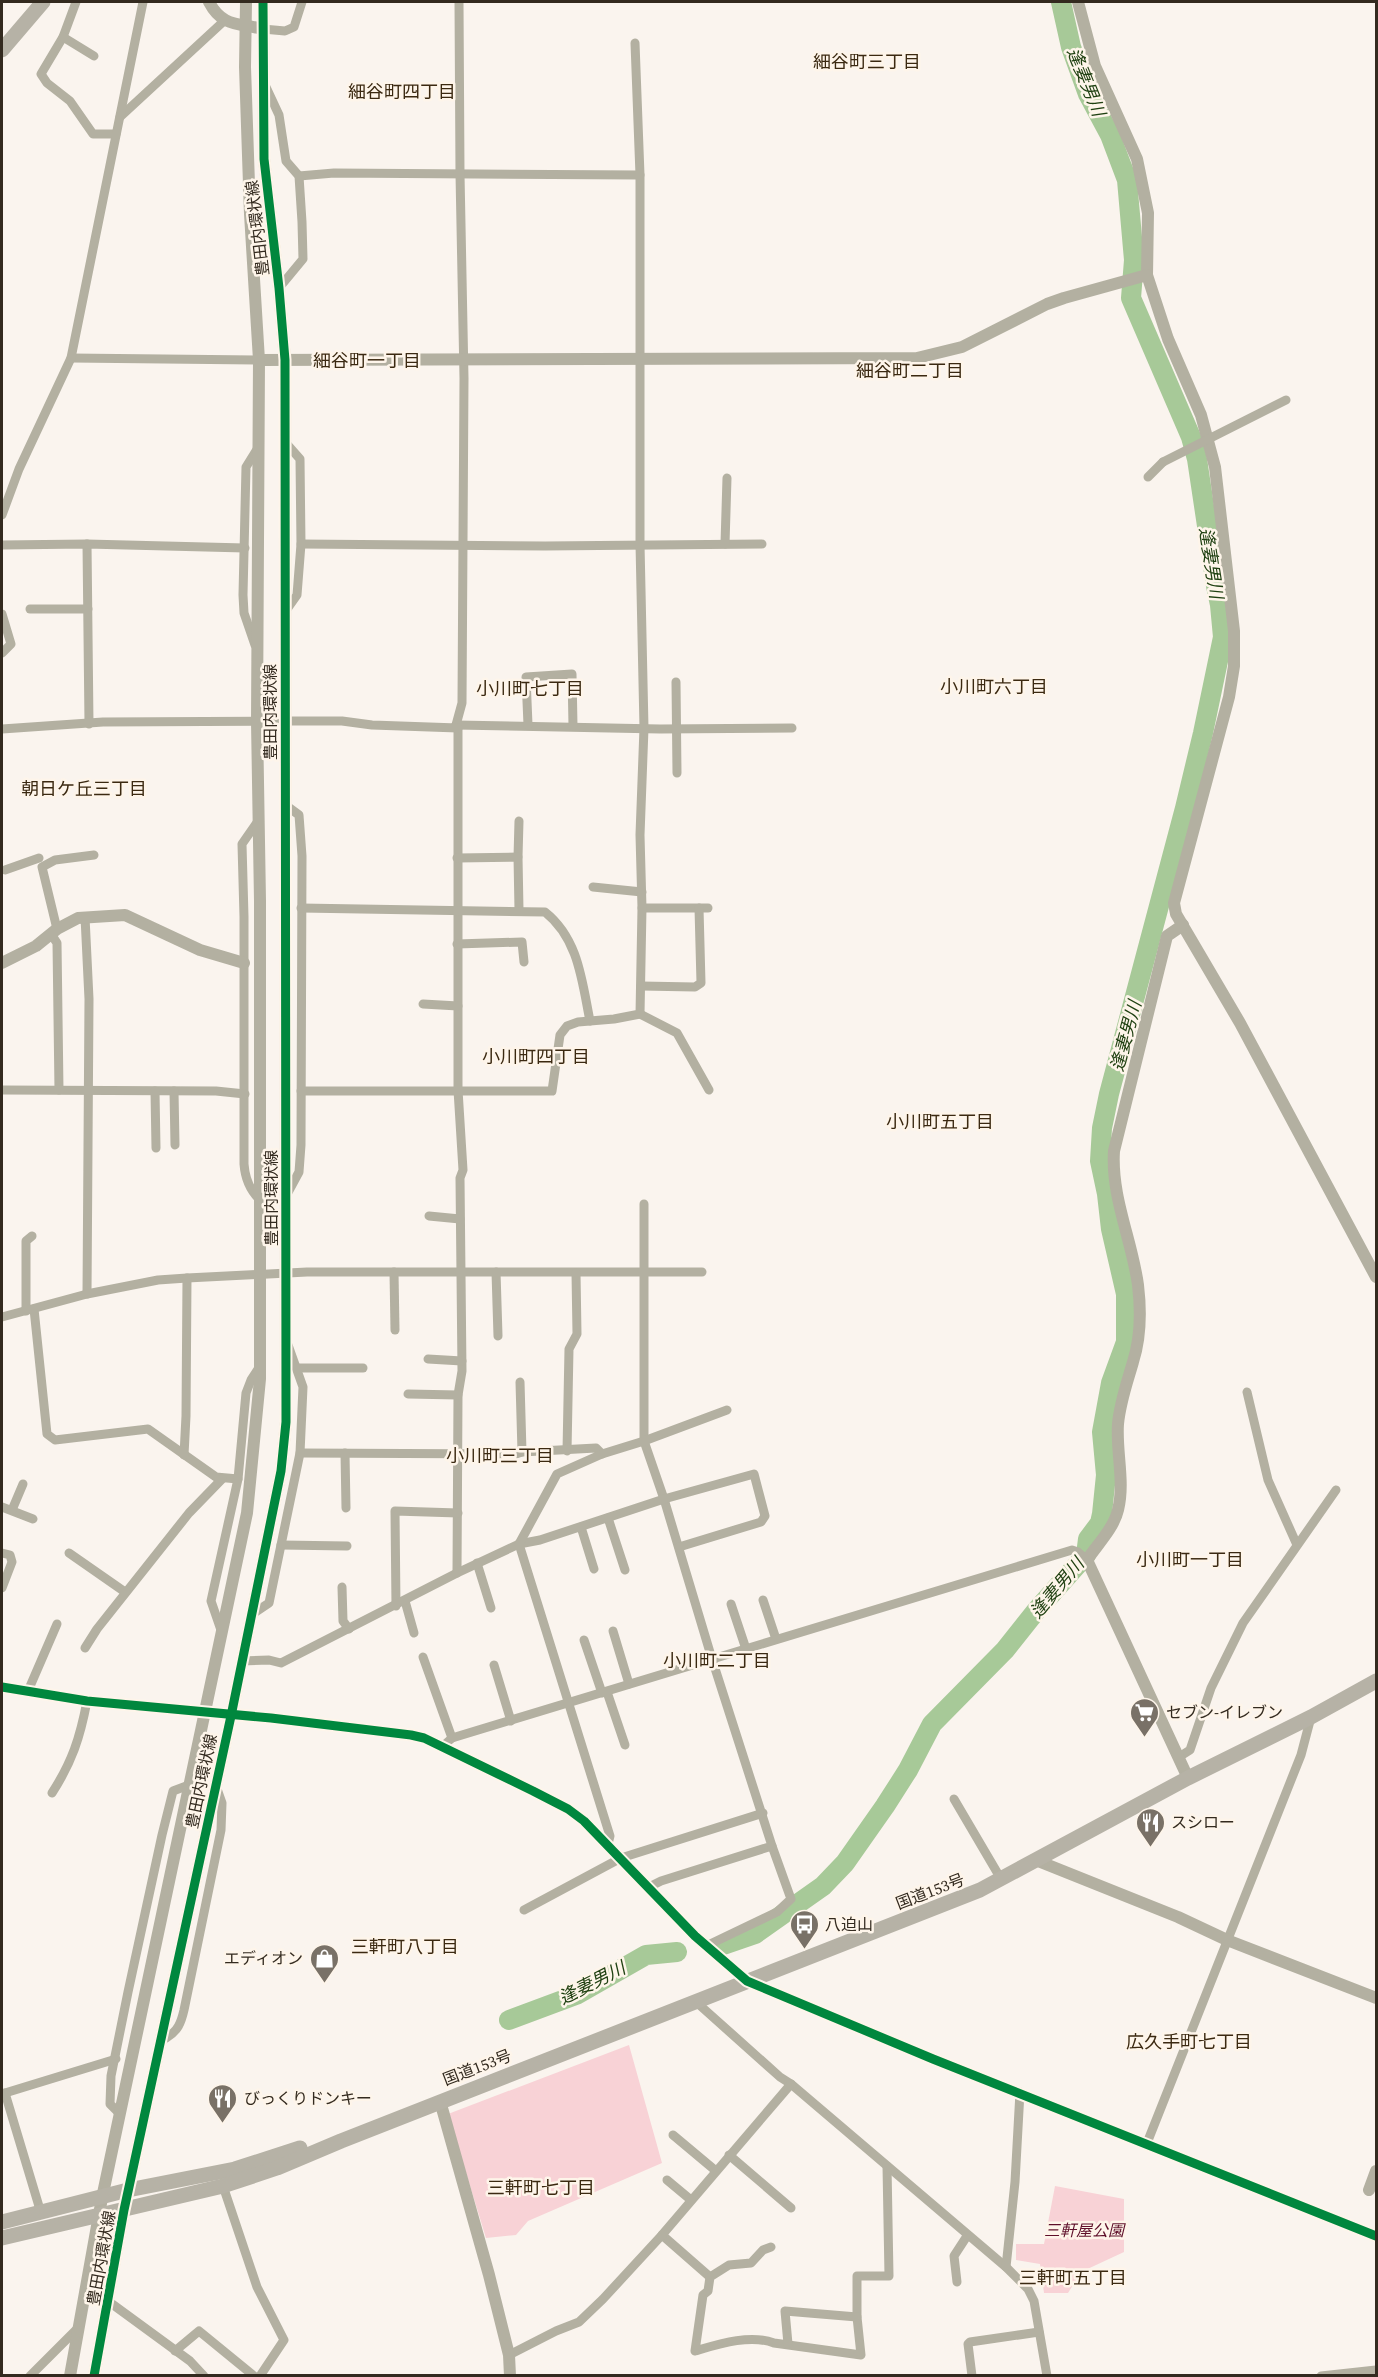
<svg xmlns="http://www.w3.org/2000/svg" width="1378" height="2377" font-family="'Source Serif 4','Noto Sans JP',serif">
<style>
.green{fill:#f8d2d6}
.lines{fill:none;stroke-linecap:round;stroke-linejoin:round}
.river{stroke:#a7c998;stroke-width:20}
.minor{stroke:#b3b0a1;stroke-width:9}
.tertiary{stroke:#b3b0a1;stroke-width:12}
.trunk{stroke:#b6b2a6;stroke-width:15}
.minor-bridge{stroke:#b3b0a1;stroke-width:9}
.cycleway-casing{stroke:#fef5ea;stroke-width:13}
.cycleway{stroke:#00873e;stroke-width:9}
.labels{text-anchor:middle;stroke-width:5;stroke-linejoin:round;paint-order:stroke}
.street-label{font-size:16px;fill:#332a1f;stroke:#fef5ea}
.poi-label{font-size:16px;fill:#332a1f;stroke:#fef5ea;text-anchor:start}
.park-label{font-size:16px;font-style:italic;fill:#5e0f2a;stroke:#fef5ea}
.neighbourhood-label{font-size:18px;fill:#3b2911;stroke:#fef5ea}
.water-label{font-size:18px;font-style:italic;fill:#204112;stroke:#fef5ea}
</style>
<rect width="100%" height="100%" fill="#faf4ee"/>
<g class="green">
<polygon points="629,2045 662,2163 528,2221 516,2235 486,2238 448,2114"/>
<polygon points="1055,2186 1124,2199 1124,2252 1081,2272 1068,2293 1044,2293 1040,2264 1016,2260 1016,2244 1044,2244"/>
</g>
<g class="lines">
<g class="river">
<polyline points="723,1945 755,1934 823,1886 845,1863 885,1806 908,1770 932,1724 1005,1650 1036,1611 1086,1555 1088,1539 1100,1523 1102,1514 1106,1475 1102,1432 1111,1383 1126,1342 1126,1294 1111,1229 1107,1194 1100,1161 1102,1128 1109,1094 1185,808 1203,733 1223,637 1220,605 1216,586 1197,459 1191,437 1131,298 1134,260 1127,180 1110,135 1088,94 1071,47 1061,2"/>
<polyline points="509,2020 576,1995 646,1955 677,1952"/>
</g>
<g class="minor">
<polyline points="76,2 63,37 41,74 47,83 70,101 93,134 116,134"/>
<polyline points="263,29 285,31 294,27 302,2"/>
<polyline points="63,37 94,56"/>
<polyline points="265,85 279,115 286,161 299,176 302,222 303,259 279,288"/>
<polyline points="120,117 224,21"/>
<polyline points="299,176 334,173 640,175"/>
<polyline points="71,358 259,360"/>
<polyline points="1148,477 1163,462"/>
<polyline points="2,515 19,469 71,358 143,2"/>
<polyline points="87,544 89,724"/>
<polyline points="301,544 545,546 762,544"/>
<polyline points="725,544 727,478"/>
<polyline points="2,545 87,544 245,548"/>
<polyline points="30,609 88,609"/>
<polyline points="285,612 297,595 301,544 300,459 285,442"/>
<polyline points="2,614 11,644 2,653"/>
<polyline points="255,645 244,613 243,595 246,467 259,446"/>
<polyline points="676,682 677,773"/>
<polyline points="456,725 458,728 458,1090 463,1170 460,1178 462,1371 458,1395 457,1573"/>
<polyline points="456,725 462,703 464,378 460,174 459,2"/>
<polyline points="456,725 660,729 792,728"/>
<polyline points="528,725 526,677 572,674 573,726"/>
<polyline points="2,729 103,722 286,721 342,721 372,725 458,728"/>
<polyline points="284,804 299,815 302,856 301,1145 299,1172 286,1196"/>
<path d="M258,821L242,844L244,917V1164C245,1178 249,1189 259,1199"/>
<polyline points="518,857 519,821"/>
<polyline points="457,858 518,857 519,910"/>
<polyline points="5,870 39,858"/>
<polyline points="593,887 642,892"/>
<path d="M301,908L545,912C579,939 582,982 590,1021"/>
<polyline points="642,908 708,908"/>
<polyline points="85,917 89,999 87,1294"/>
<polyline points="57,929 42,867 55,860 94,855"/>
<polyline points="51,934 57,943 59,1090"/>
<polyline points="457,944 522,942 524,962"/>
<polyline points="641,986 695,987 701,983 699,908"/>
<polyline points="423,1004 458,1006"/>
<polyline points="640,1014 677,1033 709,1090"/>
<polyline points="2,1090 216,1091 245,1094"/>
<polyline points="155,1091 156,1148"/>
<polyline points="174,1091 175,1145"/>
<polyline points="301,1091 552,1091 560,1035 567,1026 578,1022 614,1019 640,1014 642,908 640,835 644,728 640,544 640,175 635,43"/>
<polyline points="644,1204 644,1441 664,1499 712,1659 772,1846 661,1881 649,1887"/>
<polyline points="429,1216 460,1219"/>
<polyline points="394,1272 395,1330"/>
<polyline points="496,1272 498,1336"/>
<polyline points="34,1309 47,1434 55,1440 148,1429 216,1477 238,1479"/>
<polyline points="26,1311 26,1241 32,1236"/>
<polyline points="2,1317 87,1294 158,1280 187,1278 307,1272 702,1272"/>
<polyline points="428,1359 462,1361"/>
<polyline points="298,1368 363,1368"/>
<polyline points="520,1382 522,1452"/>
<polyline points="1247,1392 1268,1480 1297,1545"/>
<polyline points="408,1394 458,1395"/>
<polyline points="567,1451 569,1349 577,1334 576,1273"/>
<polyline points="300,1453 516,1454 522,1452 596,1448 602,1454"/>
<polyline points="345,1453 346,1508"/>
<polyline points="184,1455 186,1416 187,1278"/>
<polyline points="2,1507 33,1519"/>
<polyline points="12,1510 23,1484"/>
<polyline points="608,1518 625,1570"/>
<polyline points="581,1527 594,1569"/>
<polyline points="281,1545 347,1546"/>
<polyline points="2,1553 10,1555 12,1562 2,1588"/>
<polyline points="69,1553 125,1592"/>
<polyline points="477,1563 491,1608"/>
<polyline points="342,1587 343,1621 349,1629"/>
<polyline points="763,1600 776,1639"/>
<polyline points="405,1601 414,1633"/>
<polyline points="731,1604 746,1649"/>
<polyline points="396,1606 395,1511 458,1513"/>
<polyline points="251,1615 269,1603 300,1453 303,1387 288,1345"/>
<polyline points="221,1630 211,1601 238,1479 246,1393 251,1380 260,1366"/>
<polyline points="613,1631 629,1684"/>
<polyline points="584,1640 602,1693"/>
<polyline points="85,1648 97,1629 189,1513 222,1479"/>
<polyline points="423,1657 452,1738"/>
<polyline points="241,1661 269,1660 281,1663 457,1573 519,1544 540,1540 664,1499 754,1474 765,1516 761,1522 679,1547"/>
<polyline points="494,1665 511,1721"/>
<polyline points="2,1687 87,1701 271,1718 411,1735 424,1738 533,1791 568,1809 584,1821 695,1936 747,1981 933,2059 1376,2236"/>
<polyline points="28,1691 57,1624"/>
<polyline points="607,1692 625,1745"/>
<polyline points="443,1746 452,1738 1072,1550 1078,1552 1087,1560"/>
<polyline points="1179,1757 1190,1750 1211,1688 1243,1623 1336,1490"/>
<path d="M52,1793C72,1762 80,1738 87,1701"/>
<polyline points="954,1799 1001,1879"/>
<polyline points="608,1844 610,1836 519,1544 557,1474 602,1454 644,1441 727,1410"/>
<polyline points="524,1910 621,1858 763,1813"/>
<polyline points="706,1946 777,1912 791,1899 772,1846"/>
<polyline points="695,2001 780,2077 791,2084 1006,2267 1028,2289 1034,2301 1047,2376"/>
<path d="M162,2037L166,2038C178,2031 181,2023 184,2010L221,1830L222,1803L216,1786"/>
<polyline points="5,2093 116,2059"/>
<polyline points="2,2094 5,2093 41,2213"/>
<polyline points="120,2114 110,2104 111,2076 128,1992 162,1835 173,1791 189,1785"/>
<polyline points="673,2135 716,2171"/>
<polyline points="1147,2143 1301,1755 1311,1717"/>
<polyline points="729,2155 791,2208"/>
<polyline points="667,2180 691,2200"/>
<polyline points="223,2186 257,2287 284,2340 260,2376"/>
<polyline points="662,2235 710,2277"/>
<path d="M771,2247L763,2250L751,2263L729,2265L710,2277L708,2291L703,2295L695,2351C719,2344 750,2334 774,2343L861,2355L857,2317V2276H889L887,2166"/>
<polyline points="1006,2267 1015,2182 1020,2092"/>
<polyline points="957,2282 954,2256 967,2236"/>
<polyline points="108,2301 190,2361 204,2376"/>
<polyline points="788,2344 785,2311 857,2317"/>
<polyline points="175,2351 199,2331 254,2376"/>
<polyline points="509,2355 556,2331 579,2322 603,2299 662,2235 791,2084"/>
<polyline points="30,2376 78,2328"/>
<polyline points="972,2376 968,2344 970,2342 1039,2332"/>
<polyline points="1321,2376 1376,2370"/>
</g>
<g class="tertiary">
<path d="M209,2C222,27 238,23 263,29"/>
<polyline points="1078,2 1095,66 1137,159 1148,213 1147,275 1168,339 1201,415 1215,467 1234,631 1234,666 1229,697 1174,903 1176,914 1240,1023 1376,1277"/>
<polyline points="259,360 917,358 962,347 1047,304 1064,298 1147,275"/>
<path d="M1183,925L1167,936L1114,1151C1111,1197 1132,1240 1138,1285C1141,1310 1141,1337 1133,1362C1127,1383 1120,1402 1118,1424C1116,1452 1125,1482 1118,1510C1114,1528 1097,1545 1087,1560L1188,1778"/>
<polyline points="2,963 36,946 57,929 78,918 125,915 200,950 244,963"/>
<polyline points="1038,1861 1178,1917 1227,1940 1376,1998"/>
<polyline points="440,2101 489,2275 509,2355 510,2376"/>
<polyline points="1369,2190 1376,2171"/>
<polyline points="70,2376 102,2198 247,1513 260,1379 260,901 257,722 259,360 250,214 245,67 246,2"/>
<polyline points="94,2376 124,2210 231,1716 281,1471 286,1422 285,360 279,288 264,159 263,2"/>
</g>
<g class="trunk">
<polyline points="2,50 43,2"/>
<polyline points="2,2222 128,2190 235,2169 300,2148"/>
<polyline points="2,2238 223,2186 277,2168 341,2141 980,1890 1188,1778 1311,1717 1376,1681"/>
</g>
<polyline class="minor-bridge" points="1163,462 1286,400"/>
<defs>
<g id="cycleway">
<polyline points="2,1687 87,1701 271,1718 411,1735 424,1738 533,1791 568,1809 584,1821 695,1936 747,1981 933,2059 1376,2236"/>
<polyline points="94,2376 124,2210 231,1716 281,1471 286,1422 285,360 279,288 264,159 263,2"/>
</g>
</defs>
<use href="#cycleway" class="cycleway-casing"/>
<use href="#cycleway" class="cycleway"/>
</g>
<defs>
<symbol id="supermarket-pin" viewBox="-11 -11 22 30"><path d="M0 17L-7.5 6A9.5 9.5 0 1 1 7.5 6Z" fill="#797167" stroke="#fef5ea"/><path d="M-6-5.5h2.5l.6 2H6L4.5 2H-2.5L-4.4-4H-6ZM-1.5 3.2a1.3 1.3 0 1 0 .1 0ZM3 3.2a1.3 1.3 0 1 0 .1 0Z" fill="#fff"/></symbol>
<symbol id="restaurant-pin" viewBox="-11 -11 22 30"><path d="M0 17L-7.5 6A9.5 9.5 0 1 1 7.5 6Z" fill="#797167" stroke="#fef5ea"/><path d="M-5-6h1v4h1v-4h1v4h1v-4h1v5L-1.5 .5V6h-2V.5L-5-1ZM5-6V6H3V1.5H1.5Q1.5-4 5-6Z" fill="#fff"/></symbol>
<symbol id="bus-pin" viewBox="-11 -11 22 30"><path d="M0 17L-7.5 6A9.5 9.5 0 1 1 7.5 6Z" fill="#797167" stroke="#fef5ea"/><path d="M-5-6H5V4H4V6H2V4H-2V6H-4V4H-5ZM-3.5-4V0h7V-4ZM-3.5 1.2v1.5H-2V1.2ZM2 1.2v1.5H3.5V1.2Z" fill="#fff"/></symbol>
<symbol id="shop-pin" viewBox="-11 -11 22 30"><path d="M0 17L-7.5 6A9.5 9.5 0 1 1 7.5 6Z" fill="#797167" stroke="#fef5ea"/><path d="M-5-2.5h2.3a2.7 3.5 0 0 1 5.4 0H5L5.5 6h-11ZM-1.5-2.5h3a1.5 2.3 0 0 0-3 0Z" fill="#fff"/></symbol>
</defs>
<g fill-rule="evenodd">
<use href="#supermarket-pin" x="1128" y="1696" width="33" height="45"/>
<use href="#restaurant-pin" x="1134" y="1806" width="33" height="45"/>
<use href="#bus-pin" x="788" y="1908" width="33" height="45"/>
<use href="#shop-pin" x="308" y="1942" width="33" height="45"/>
<use href="#restaurant-pin" x="206" y="2082" width="33" height="45"/>
</g>
<g class="labels">
<g class="street-label">
<text transform="translate(257 228) rotate(-97)" y="6">豊田内環状線</text>
<text transform="translate(270 712) rotate(-90)" y="6">豊田内環状線</text>
<text transform="translate(271 1198) rotate(-90)" y="6">豊田内環状線</text>
<text transform="translate(201 1781) rotate(-78)" y="6">豊田内環状線</text>
<text transform="translate(930 1891) rotate(-21)" y="6">国道153号</text>
<text transform="translate(477 2067) rotate(-21)" y="6">国道153号</text>
<text transform="translate(101 2258) rotate(-80)" y="6">豊田内環状線</text>
</g>
<g class="poi-label">
<text x="1166" y="1718">セブン-イレブン</text>
<text x="1171" y="1828">スシロー</text>
<text x="825" y="1930">八迫山</text>
<text x="303" y="1964" text-anchor="end">エディオン</text>
<text x="244" y="2104">びっくりドンキー</text>
</g>
<g class="park-label">
<text x="1084" y="2236">三軒屋公園</text>
</g>
<g class="neighbourhood-label">
<text x="867" y="68">細谷町三丁目</text>
<text x="402" y="98">細谷町四丁目</text>
<text x="367" y="367">細谷町一丁目</text>
<text x="910" y="377">細谷町二丁目</text>
<text x="994" y="693">小川町六丁目</text>
<text x="530" y="695">小川町七丁目</text>
<text x="84" y="795">朝日ケ丘三丁目</text>
<text x="536" y="1063">小川町四丁目</text>
<text x="940" y="1128">小川町五丁目</text>
<text x="500" y="1462">小川町三丁目</text>
<text x="1190" y="1566">小川町一丁目</text>
<text x="717" y="1667">小川町二丁目</text>
<text x="405" y="1953">三軒町八丁目</text>
<text x="1189" y="2048">広久手町七丁目</text>
<text x="541" y="2194">三軒町七丁目</text>
<text x="1073" y="2284">三軒町五丁目</text>
</g>
<g class="water-label">
<text transform="translate(1086 82) rotate(68)" y="6">逢妻男川</text>
<text transform="translate(1211 563) rotate(81)" y="6">逢妻男川</text>
<text transform="translate(1126 1036) rotate(-75)" y="6">逢妻男川</text>
<text transform="translate(1057 1588) rotate(-50)" y="6">逢妻男川</text>
<text transform="translate(592 1983) rotate(-27)" y="6">逢妻男川</text>
</g>
</g>
<rect width="1378" height="2377" fill="none" stroke="#332a1f" stroke-width="6"/>
</svg>
